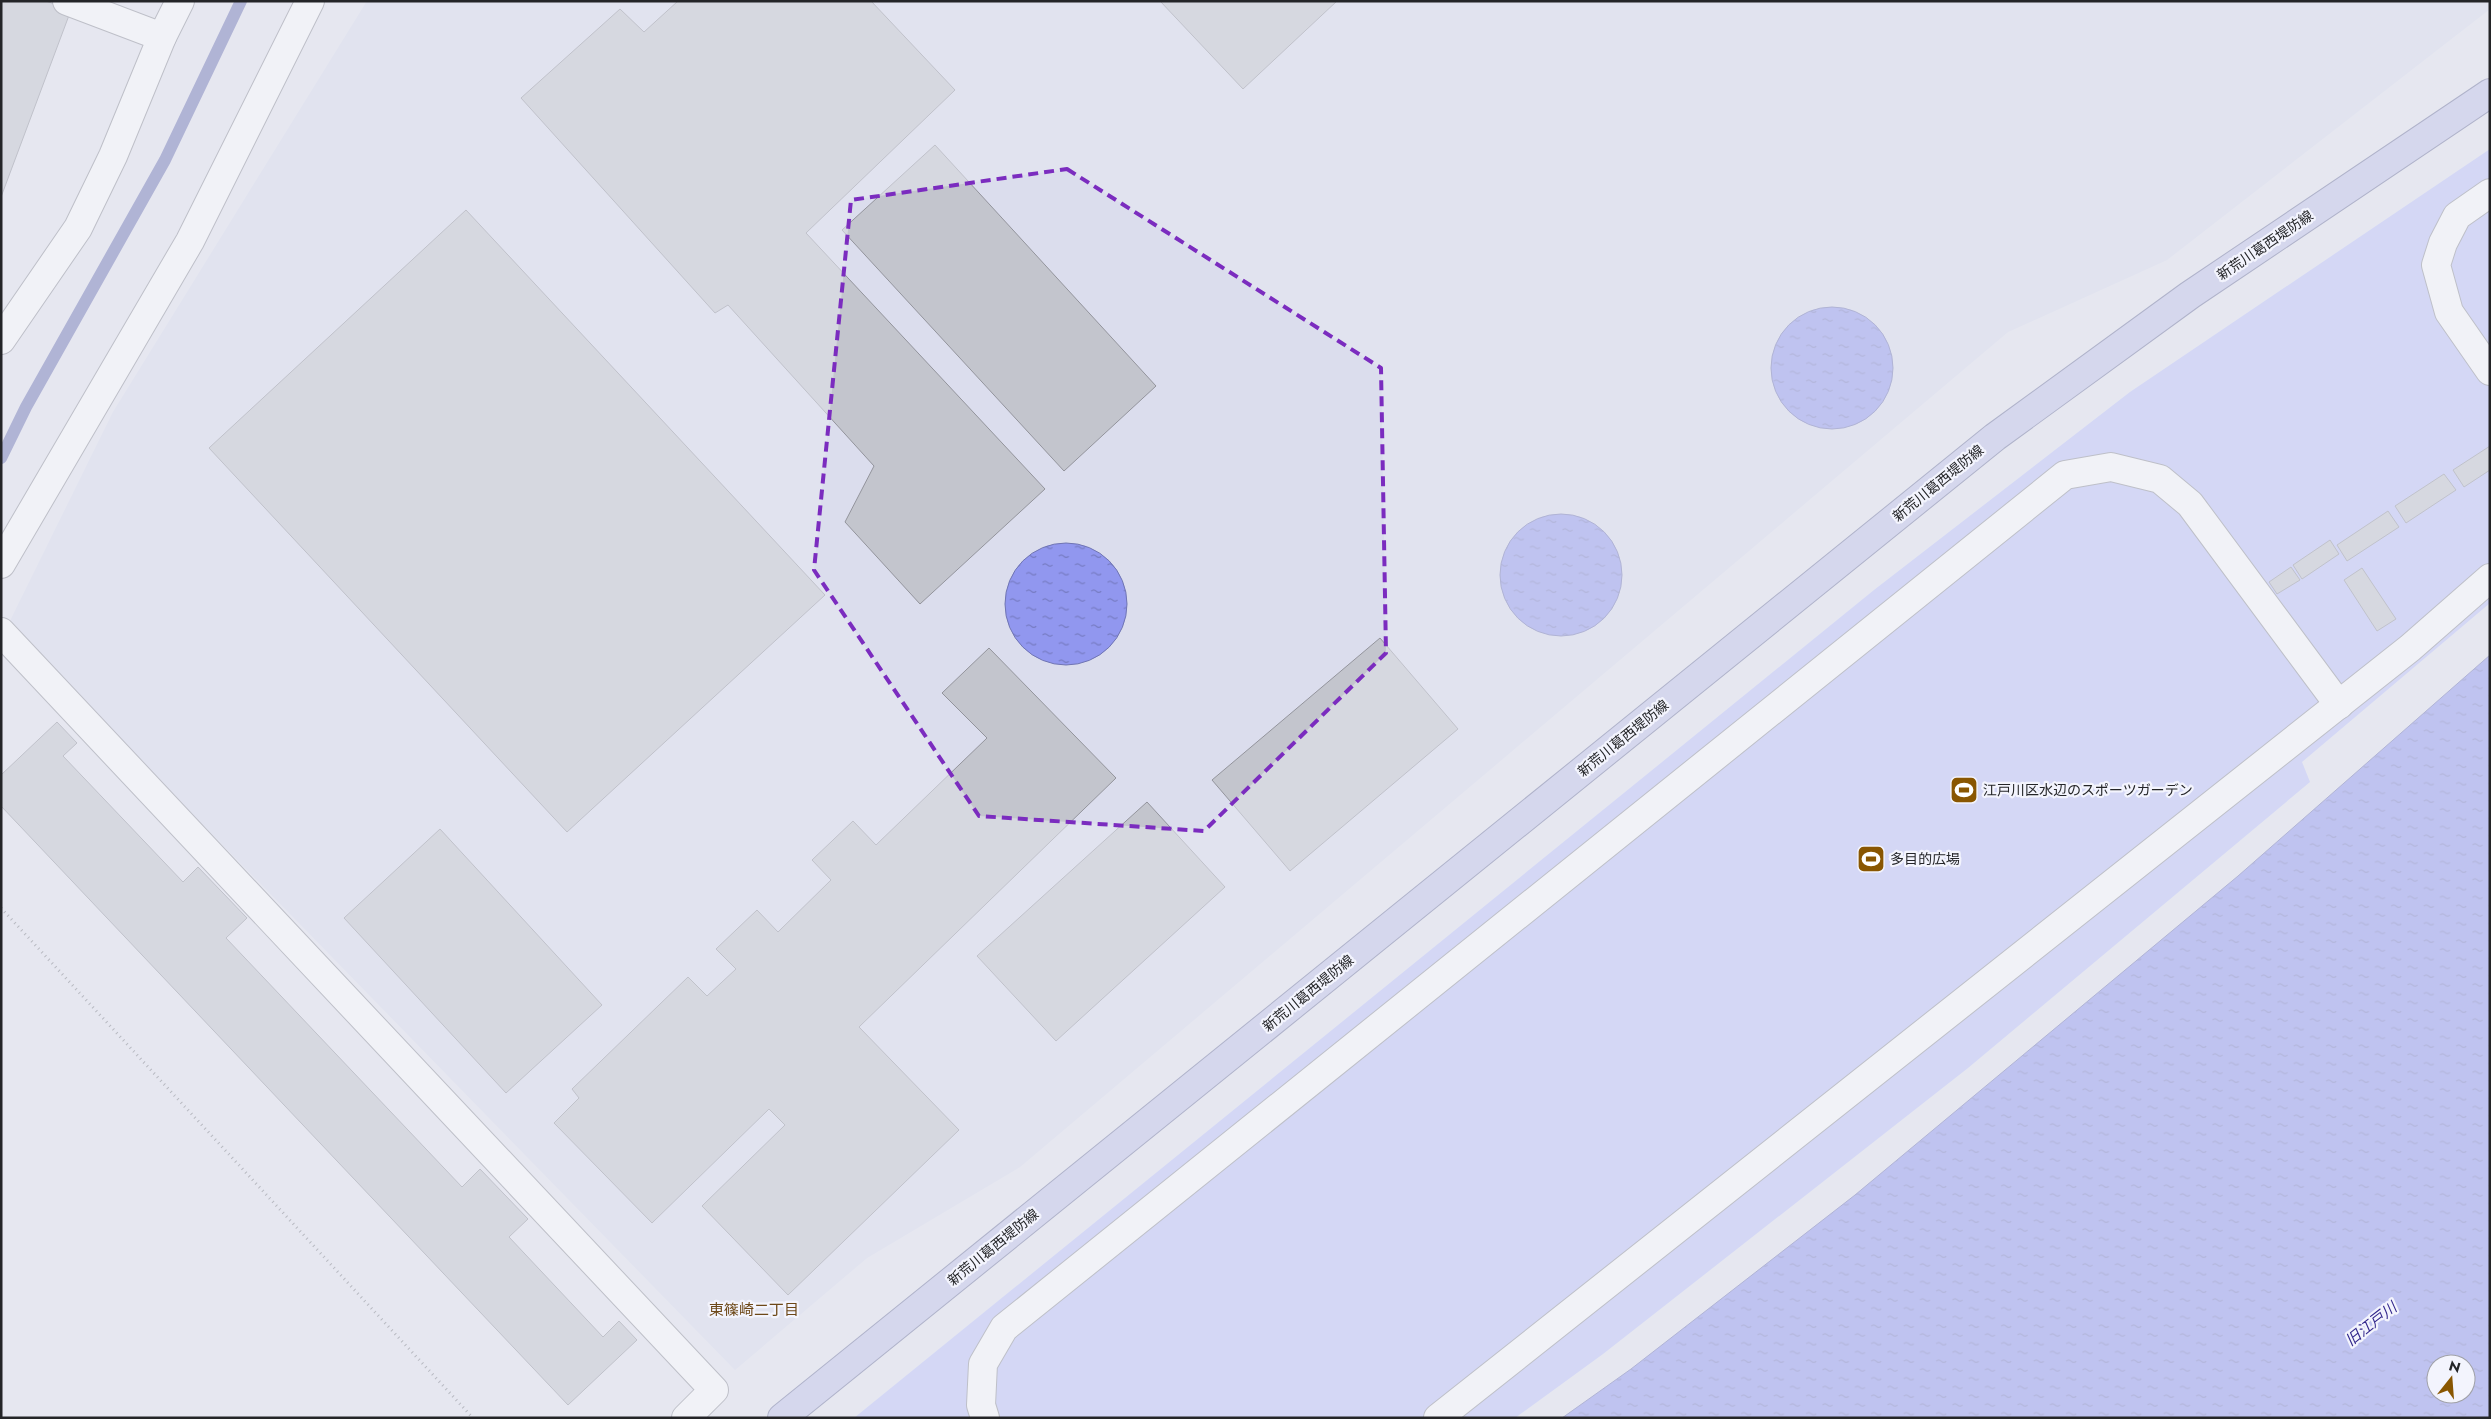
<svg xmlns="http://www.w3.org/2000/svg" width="2491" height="1419" font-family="Jost,'Noto Sans JP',sans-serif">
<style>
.built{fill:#dbdded}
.green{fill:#bec4fb}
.water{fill:url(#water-ripples);stroke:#7075b3;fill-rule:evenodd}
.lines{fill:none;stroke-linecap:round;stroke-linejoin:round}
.stream{stroke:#7075b3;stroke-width:12}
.building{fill:#c3c5cd;stroke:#93949c}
.minor-casing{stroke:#8f9098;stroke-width:30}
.major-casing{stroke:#6f739c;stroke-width:30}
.path{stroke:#818288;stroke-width:3;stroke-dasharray:1 4;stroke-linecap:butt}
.minor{stroke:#fff;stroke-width:28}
.major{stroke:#c1c4e9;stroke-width:28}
.marked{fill:none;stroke:#7b2cbf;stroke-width:4;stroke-dasharray:10 6;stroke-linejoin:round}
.labels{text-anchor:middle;stroke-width:4.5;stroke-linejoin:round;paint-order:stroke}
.street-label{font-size:14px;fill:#242528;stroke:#f3f4fd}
.poi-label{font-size:14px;fill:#242528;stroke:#f3f4fd;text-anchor:start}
.neighbourhood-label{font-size:15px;fill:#6d4818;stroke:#f3f4fd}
.water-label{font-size:15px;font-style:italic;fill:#32278c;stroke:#f3f4fd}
</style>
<defs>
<pattern id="water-ripples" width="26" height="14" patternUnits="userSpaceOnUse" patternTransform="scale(1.25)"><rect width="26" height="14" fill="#9197ef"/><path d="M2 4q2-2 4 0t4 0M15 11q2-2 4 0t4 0" fill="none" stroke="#767bc2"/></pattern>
</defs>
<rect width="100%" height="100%" fill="#e6e7f0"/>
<polygon class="built" points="367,1 2490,1 2490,9 2167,260 2008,332 1020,1167 867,1258 735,1370 8,625 113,412"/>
<polygon class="green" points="2490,149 2490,603 2302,762 2310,782 1968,1068 1603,1354 1515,1418 854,1418 1874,590 2130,392"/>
<g class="water">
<circle cx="1832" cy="368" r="61"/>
<circle cx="1561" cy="575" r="61"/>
<circle cx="1066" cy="604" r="61"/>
<path d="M2490,655V1418H1562L1631,1369L1855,1195L2238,876ZM2436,1364H2466V1394H2436Z"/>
</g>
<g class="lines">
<polyline class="stream" points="1,458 26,407 165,160 241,1"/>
</g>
<g class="building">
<polygon points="1,1 46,1 71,10 1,197"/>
<polygon points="678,1 871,1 955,90 806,233 1045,489 920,604 845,522 874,466 728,305 715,313 521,98 620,9 644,32"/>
<polygon points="1160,1 1337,1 1243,89"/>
<polygon points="935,145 1156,386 1064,471 842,230"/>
<polygon points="466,210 825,595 567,832 209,448"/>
<polygon points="2490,446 2490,470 2464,487 2453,470"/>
<polygon points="2444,474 2456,490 2406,523 2395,506"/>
<polygon points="2388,511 2399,527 2347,561 2337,545"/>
<polygon points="2330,540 2339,554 2302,579 2293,565"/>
<polygon points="2291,567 2300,580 2277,594 2269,582"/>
<polygon points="2362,568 2396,619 2377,631 2344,580"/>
<polygon points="1380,638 1458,729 1290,871 1212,780"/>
<polygon points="989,648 1116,778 859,1027 959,1130 788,1295 702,1206 785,1125 769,1109 652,1223 554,1123 579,1098 572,1089 688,977 707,996 736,969 716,949 757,910 778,932 831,880 812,860 853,821 876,845 987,738 942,693"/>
<polygon points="57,722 77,743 63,756 183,882 198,867 247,918 226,938 462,1187 480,1169 528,1219 509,1237 603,1337 619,1321 637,1340 568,1405 1,806 1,775"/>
<polygon points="1147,802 1225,887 1056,1041 977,956"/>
<polygon points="440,829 602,1005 506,1093 344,918"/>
</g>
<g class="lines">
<defs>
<g id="minor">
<polyline points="67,1 162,37"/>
<polyline points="2490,193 2457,216 2443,243 2436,265 2449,312 2490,371"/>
<polyline points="1,340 78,228 113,156 162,37 180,1"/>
<polyline points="1,564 190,241 310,1"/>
<polyline points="1,632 714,1390 686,1418"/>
<polyline points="985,1418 981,1405 983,1364 1004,1328 2065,475 2111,467 2160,479 2190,504 2339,705"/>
<polyline points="1438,1418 2410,648 2490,578"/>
</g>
<polyline id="major" points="782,1418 1995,437 2190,295 2490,93"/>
</defs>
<use href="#minor" class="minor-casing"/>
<use href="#major" class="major-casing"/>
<polyline class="path" points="1,908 473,1418"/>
<use href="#minor" class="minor"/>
<use href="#major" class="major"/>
</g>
<path d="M0 0H2491V1419H0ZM1067,169L1381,368L1386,653L1204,831L979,816L814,570L851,200Z" fill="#e6e7f0" fill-opacity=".55" fill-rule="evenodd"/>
<path class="marked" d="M1067,169L1381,368L1386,653L1204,831L979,816L814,570L851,200Z"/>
<defs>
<symbol id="stadium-square" viewBox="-11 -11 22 22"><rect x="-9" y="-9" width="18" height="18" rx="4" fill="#895601" stroke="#f3f4fd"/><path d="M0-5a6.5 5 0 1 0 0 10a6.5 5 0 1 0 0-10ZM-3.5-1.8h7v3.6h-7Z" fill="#fff"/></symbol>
</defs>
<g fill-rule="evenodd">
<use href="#stadium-square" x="1948" y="774" width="32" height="32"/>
<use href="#stadium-square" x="1855" y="843" width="32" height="32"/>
</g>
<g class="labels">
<g class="street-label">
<text transform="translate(2265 245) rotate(-34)" y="5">新荒川葛西堤防線</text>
<text transform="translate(1938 483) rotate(-39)" y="5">新荒川葛西堤防線</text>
<text transform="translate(1623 738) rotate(-39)" y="5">新荒川葛西堤防線</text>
<text transform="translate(1308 993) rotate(-39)" y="5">新荒川葛西堤防線</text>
<text transform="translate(993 1247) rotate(-39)" y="5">新荒川葛西堤防線</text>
</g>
<g class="poi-label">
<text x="1983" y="795">江戸川区水辺のスポーツガーデン</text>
<text x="1890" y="864">多目的広場</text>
</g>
<g class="neighbourhood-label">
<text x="754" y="1315">東篠崎二丁目</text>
</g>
<g class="water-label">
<text transform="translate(2371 1324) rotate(-38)" y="5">旧江戸川</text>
</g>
</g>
<rect width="2491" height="1419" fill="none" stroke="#242528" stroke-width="5"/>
<g transform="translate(2451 1379) rotate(17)"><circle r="24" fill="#f3f4fd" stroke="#a0a1a8"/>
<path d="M0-4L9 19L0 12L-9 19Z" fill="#895601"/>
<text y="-8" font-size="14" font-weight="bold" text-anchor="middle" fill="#242528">N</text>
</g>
</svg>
